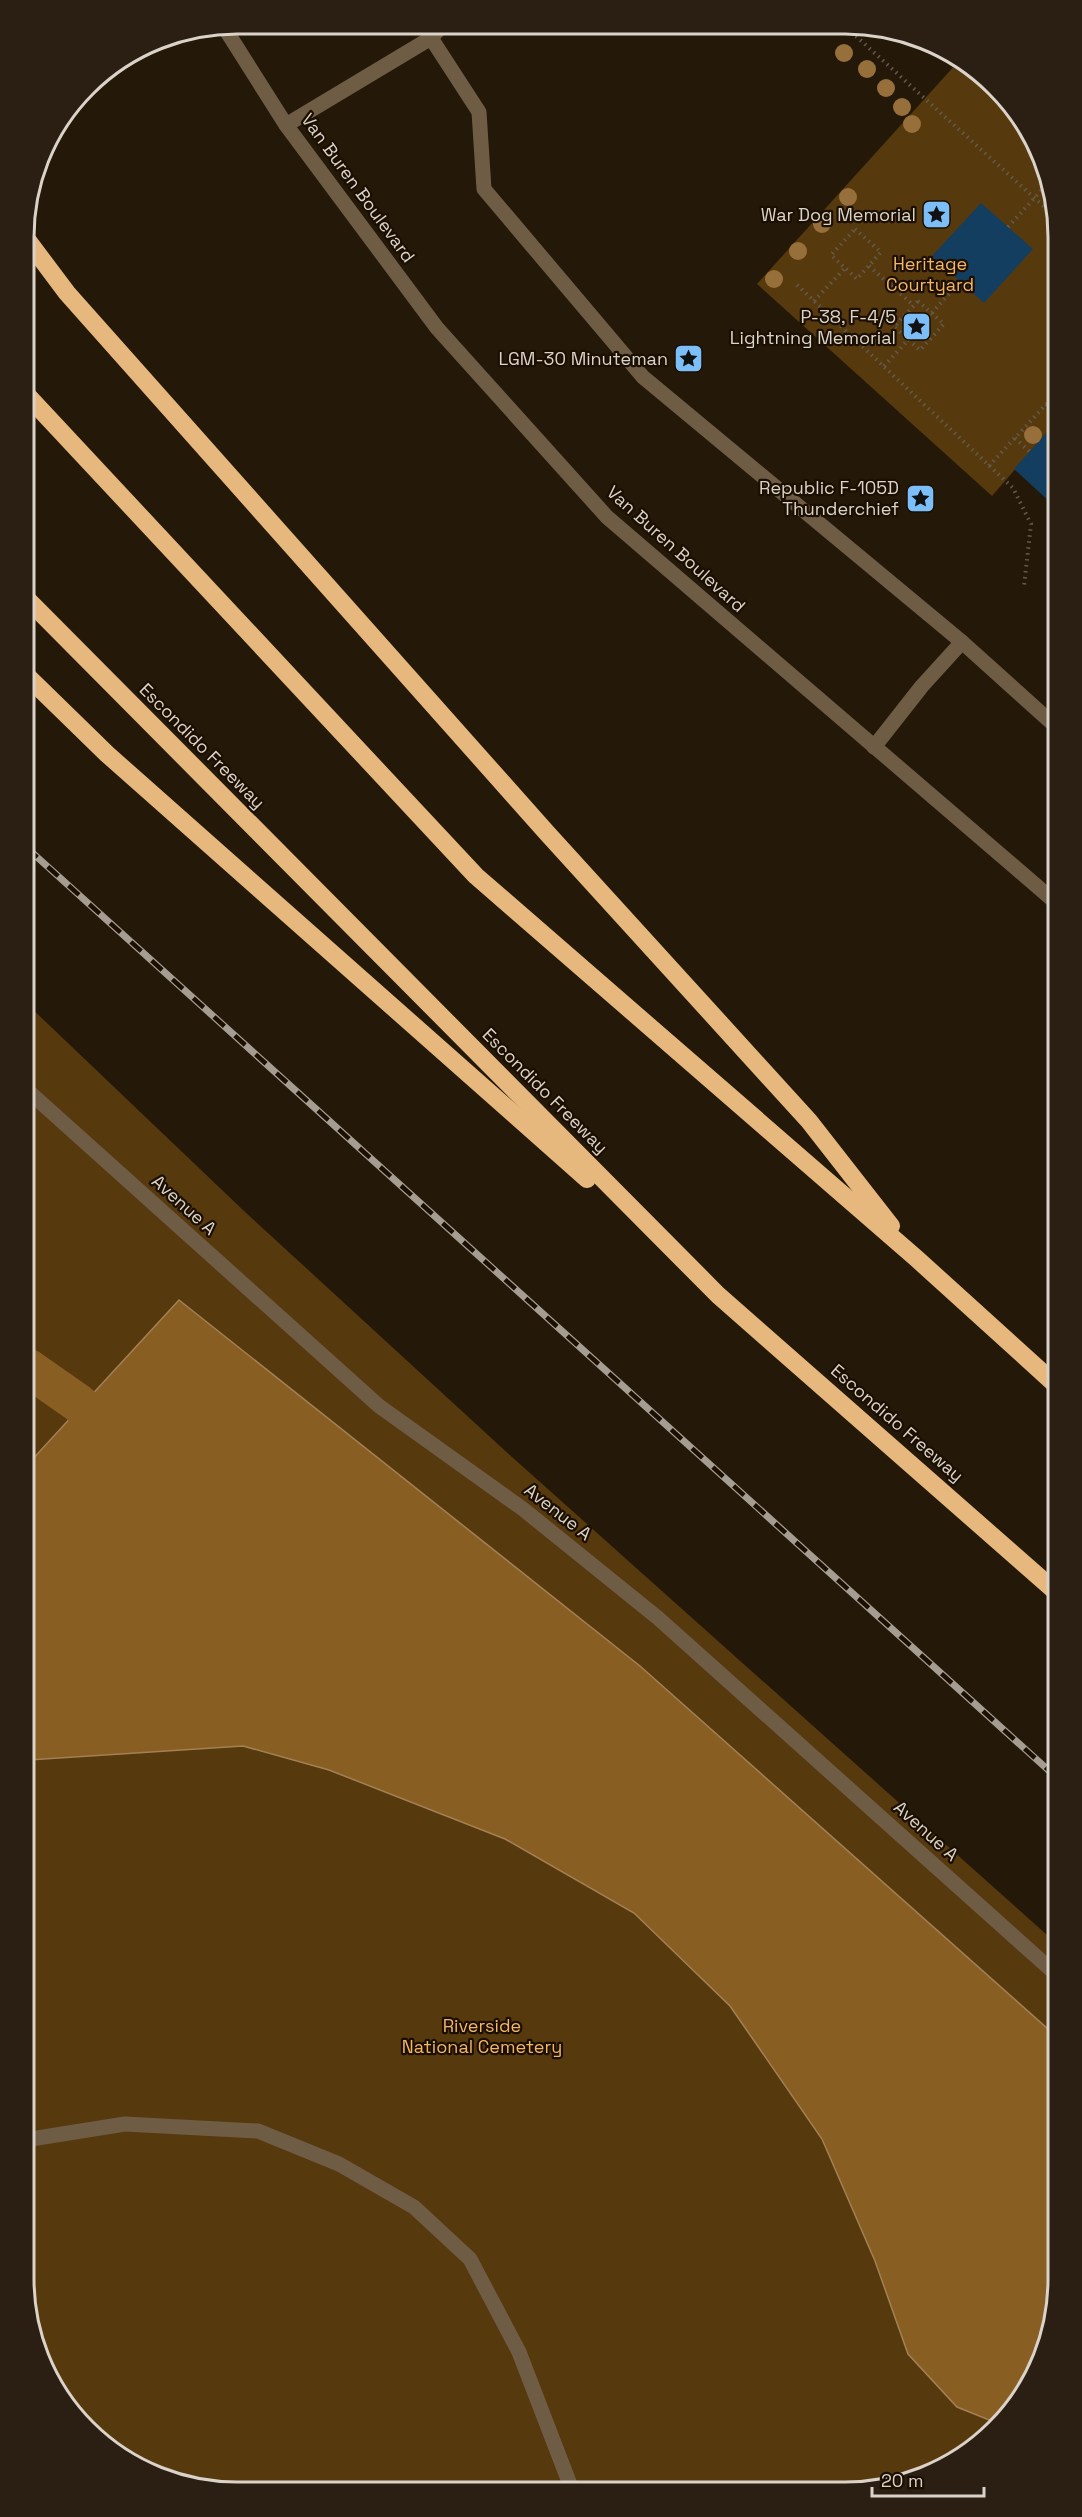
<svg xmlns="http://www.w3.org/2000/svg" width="1082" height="2517" font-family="'Space Grotesk',sans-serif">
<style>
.green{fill:#57390e}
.water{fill:#895e23;stroke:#a28155;stroke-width:1.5}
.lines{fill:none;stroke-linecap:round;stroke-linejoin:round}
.canal{stroke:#895e23;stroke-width:39}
.building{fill:#133e5f}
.path{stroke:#645a4c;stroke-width:4;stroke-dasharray:1.5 4.5;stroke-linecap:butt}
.minor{stroke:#6f5c45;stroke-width:15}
.highway{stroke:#e7b87d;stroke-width:18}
.rail-casing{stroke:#a69d92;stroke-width:7}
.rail{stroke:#1b0f02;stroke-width:4.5;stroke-dasharray:14;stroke-linecap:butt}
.tree{fill:#976f3b}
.labels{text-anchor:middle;stroke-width:4.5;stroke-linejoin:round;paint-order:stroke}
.street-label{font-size:18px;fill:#dbd3c9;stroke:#1b0f02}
.poi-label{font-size:18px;fill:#dbd3c9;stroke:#1b0f02;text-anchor:end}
.park-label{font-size:18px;fill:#f5b664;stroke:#1b0f02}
.rim{fill:none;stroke:#dbd3c9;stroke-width:3}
</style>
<rect width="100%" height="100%" fill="#241809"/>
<g class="green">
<polygon points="957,63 986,77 1029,130 1051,182 1051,428 992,496 757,284"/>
<polygon points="27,1004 244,1211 512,1457 1056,1943 1058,2294 1042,2361 1014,2410 964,2457 900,2486 196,2489 96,2440 60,2398 31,2335"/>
</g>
<polygon class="water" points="179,1300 640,1666 1057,2037 1058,2293 1042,2361 1014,2410 999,2424 957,2407 908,2354 875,2261 822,2139 730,2006 634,1913 505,1839 329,1770 243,1746 29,1760 29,1463"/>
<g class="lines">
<polyline class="canal" points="28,1368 78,1403 120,1441"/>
</g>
<g class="building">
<polygon points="981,203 1033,249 984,303 932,256"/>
<polygon points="1051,428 1052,504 1014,469"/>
</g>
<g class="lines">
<g class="path">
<polyline points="847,28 1051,213"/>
<polyline points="1008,227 1050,181"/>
<polygon points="855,229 881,252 857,279 831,255"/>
<polyline points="869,266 913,305"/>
<polyline points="797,285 1013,488 1031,524 1024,586"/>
<polyline points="814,301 845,268"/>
<polygon points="918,301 944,324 920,350 894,327"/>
<polyline points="932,313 960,281"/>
<polyline points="884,366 908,340"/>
<polyline points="1046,404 1051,409"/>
<polyline points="1015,438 1030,452"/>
<polyline points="989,466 1051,399"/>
</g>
<g class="minor">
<polyline points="224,27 286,125 437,328 607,517 1053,900"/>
<polyline points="431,38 479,112 484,189 643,377 962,642 1052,723"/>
<polyline points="286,125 431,38 443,25"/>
<polyline points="874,747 922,686 962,642"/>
<polyline points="27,1090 379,1406 523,1509 658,1618 1057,1975"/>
<polyline points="31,2139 125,2124 258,2131 339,2164 414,2207 470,2259 519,2352 571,2487"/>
</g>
<g class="highway">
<polyline points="25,237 67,293 547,833 809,1121 891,1226"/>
<polyline points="25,393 476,876 916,1258 1055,1384"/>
<polyline points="26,598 718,1295 1055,1591"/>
<polyline points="26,675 107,754 587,1179"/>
</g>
<defs>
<polyline id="rail" points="27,848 1056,1777"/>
</defs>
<use href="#rail" class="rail-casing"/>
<use href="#rail" class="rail"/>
</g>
<g class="tree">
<circle cx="844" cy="53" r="9"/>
<circle cx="867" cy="69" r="9"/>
<circle cx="886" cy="88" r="9"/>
<circle cx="902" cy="107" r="9"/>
<circle cx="912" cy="124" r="9"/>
<circle cx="848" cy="197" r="9"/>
<circle cx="822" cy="224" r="9"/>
<circle cx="798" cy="251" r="9"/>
<circle cx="774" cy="279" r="9"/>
<circle cx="1033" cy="435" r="9"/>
</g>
<defs>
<symbol id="sight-square" viewBox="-11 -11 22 22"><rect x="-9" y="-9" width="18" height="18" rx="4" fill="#7bbef8" stroke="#1b0f02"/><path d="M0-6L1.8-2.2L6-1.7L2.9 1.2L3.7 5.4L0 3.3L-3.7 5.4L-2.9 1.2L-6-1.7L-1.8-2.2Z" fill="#111"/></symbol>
</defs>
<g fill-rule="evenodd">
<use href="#sight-square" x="920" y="198" width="33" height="33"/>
<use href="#sight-square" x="900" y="310" width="33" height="33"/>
<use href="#sight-square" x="672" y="342" width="33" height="33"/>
<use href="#sight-square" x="904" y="482" width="33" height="33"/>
</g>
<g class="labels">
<g class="street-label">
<text transform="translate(358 188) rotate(54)" y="6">Van Buren Boulevard</text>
<text transform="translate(676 549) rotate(42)" y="6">Van Buren Boulevard</text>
<text transform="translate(202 746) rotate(45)" y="6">Escondido Freeway</text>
<text transform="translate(545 1091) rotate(45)" y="6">Escondido Freeway</text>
<text transform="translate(184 1205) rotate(42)" y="6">Avenue A</text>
<text transform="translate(897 1423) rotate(41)" y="6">Escondido Freeway</text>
<text transform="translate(558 1512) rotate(38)" y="6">Avenue A</text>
<text transform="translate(926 1831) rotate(42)" y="6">Avenue A</text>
</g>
<g class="poi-label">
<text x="916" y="221">War Dog Memorial</text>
<text x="896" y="323">P-38, F-4/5<tspan x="896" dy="21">Lightning Memorial</tspan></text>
<text x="668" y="365">LGM-30 Minuteman</text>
<text x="899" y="494">Republic F-105D<tspan x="899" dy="21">Thunderchief</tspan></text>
</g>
<g class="park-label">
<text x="930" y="270">Heritage<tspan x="930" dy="21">Courtyard</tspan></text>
<text x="482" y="2032">Riverside<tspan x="482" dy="21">National Cemetery</tspan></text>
</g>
</g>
<path d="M0 0H1082V2517H0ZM237 34H845A203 203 0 0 1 1048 237V2279A203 203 0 0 1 845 2482H237A203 203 0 0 1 34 2279V237A203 203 0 0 1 237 34Z" fill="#2a1f12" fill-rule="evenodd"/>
<path class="rim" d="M237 34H845A203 203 0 0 1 1048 237V2279A203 203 0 0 1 845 2482H237A203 203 0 0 1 34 2279V237A203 203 0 0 1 237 34Z"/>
<path d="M872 2487v9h112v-9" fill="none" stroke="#dbd3c9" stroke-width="3"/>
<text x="881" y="2487" font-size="18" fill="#dbd3c9" stroke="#1b0f02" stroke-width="4.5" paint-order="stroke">20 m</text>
</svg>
